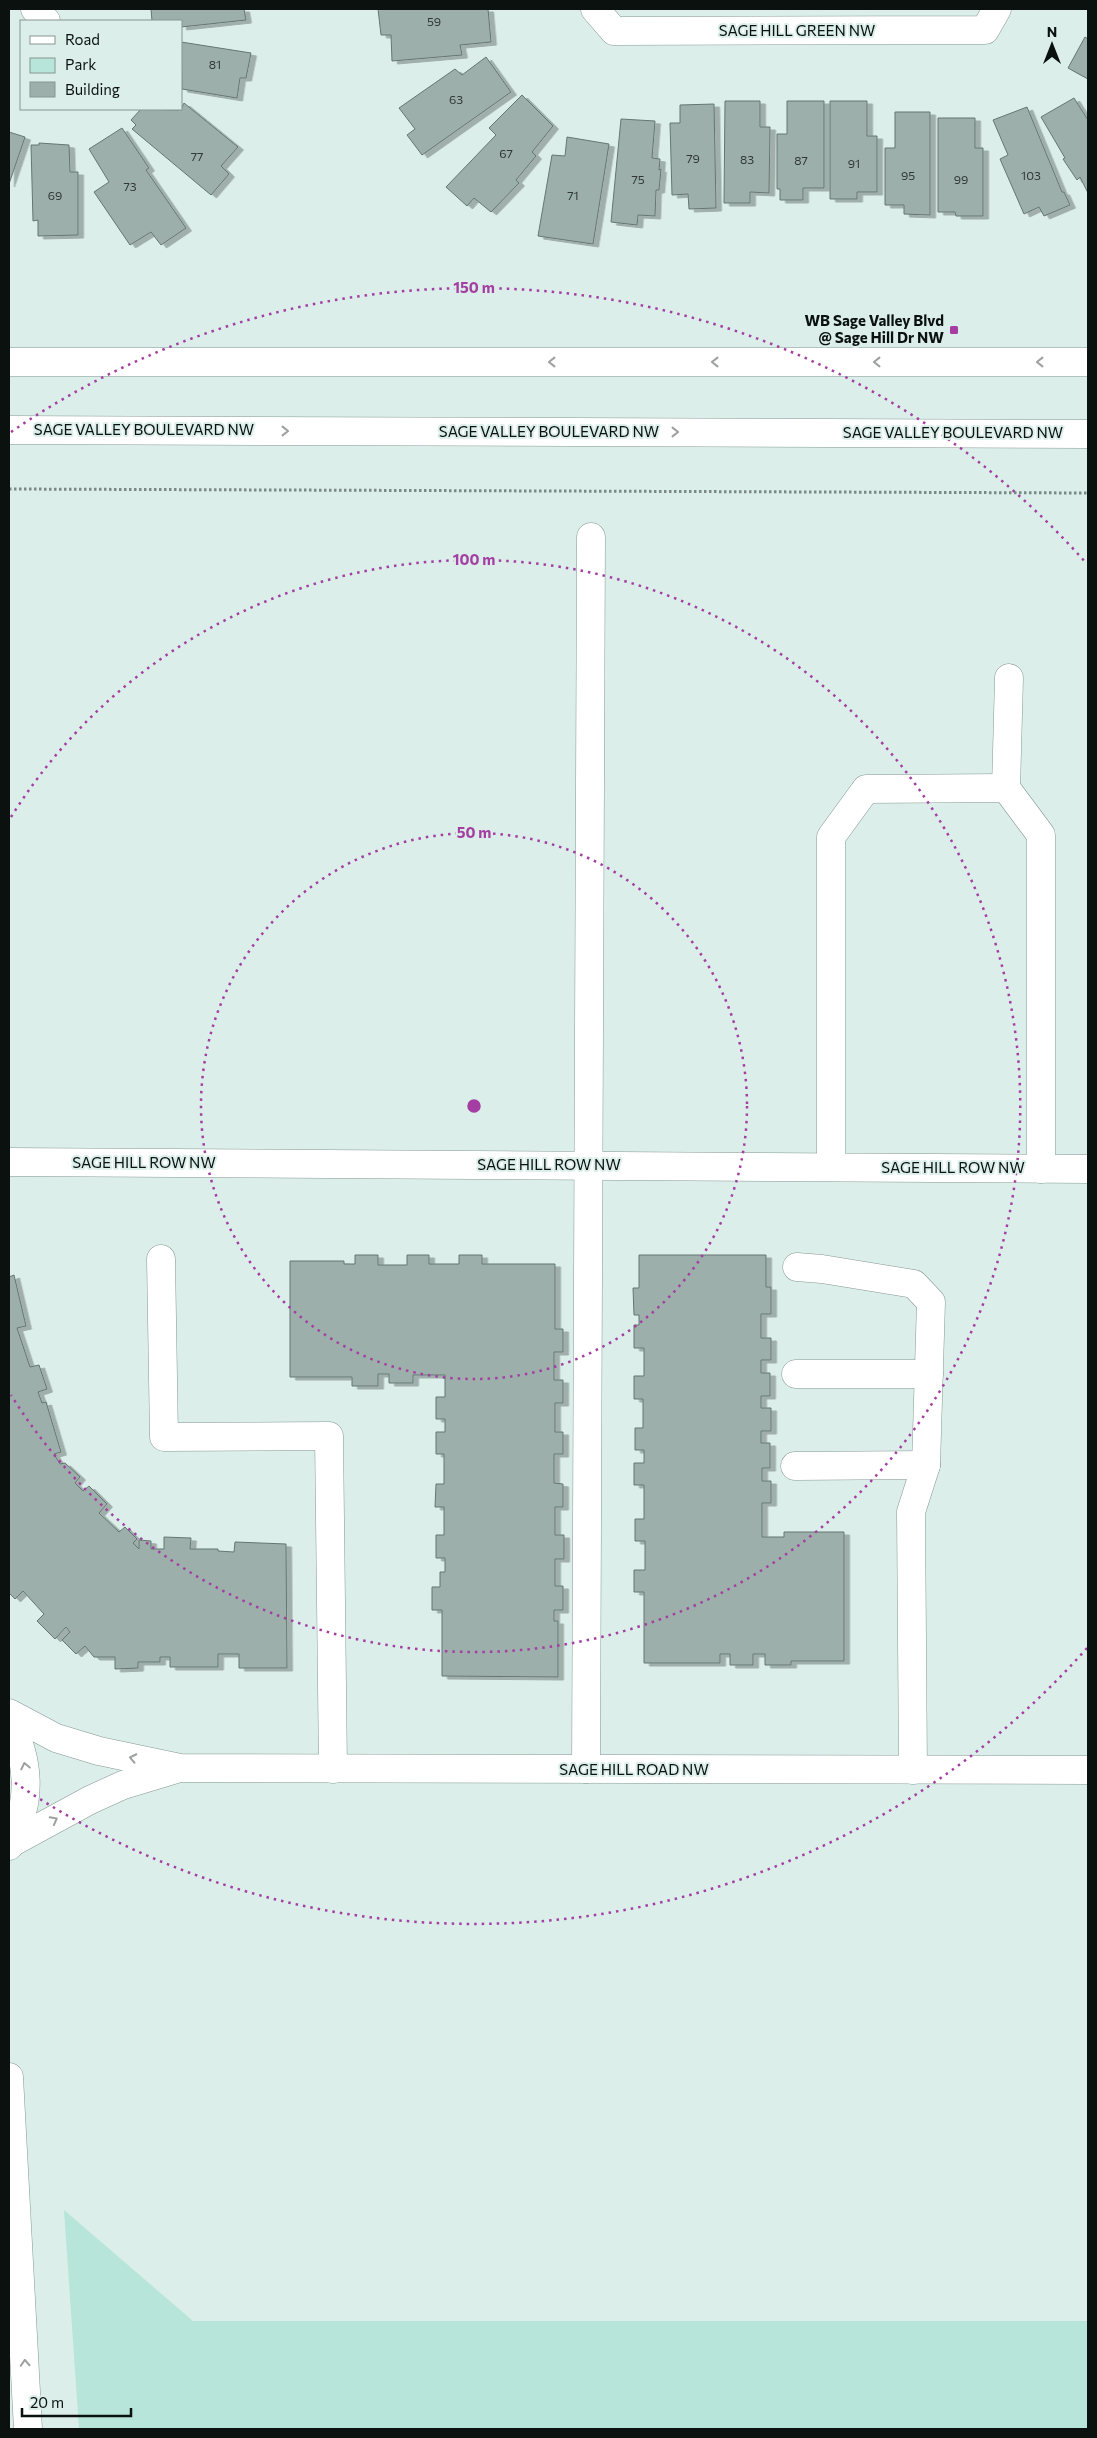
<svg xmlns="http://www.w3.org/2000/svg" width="1097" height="2438" font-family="Commissioner,sans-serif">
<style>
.green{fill:#b8e5d9}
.building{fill:#9dafaa;stroke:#657672;filter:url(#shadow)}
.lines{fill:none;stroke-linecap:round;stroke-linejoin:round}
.minor-casing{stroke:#869893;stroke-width:29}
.path{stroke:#7b8985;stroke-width:3;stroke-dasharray:2.5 2.5;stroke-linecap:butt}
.minor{stroke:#fff;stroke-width:28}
.oneway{stroke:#9da09f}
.ring{fill:none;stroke:#a43ea2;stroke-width:2.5;stroke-dasharray:2.5 5}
.poi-dot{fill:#a43ea2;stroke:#dbeee9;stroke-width:2}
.labels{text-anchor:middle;stroke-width:4;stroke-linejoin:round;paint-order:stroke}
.number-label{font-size:12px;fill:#2f3836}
.street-label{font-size:15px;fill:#0a110f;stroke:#dbeee9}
.poi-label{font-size:15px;font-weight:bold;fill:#0a110f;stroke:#dbeee9;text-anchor:end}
.centre{fill:#a43ea2;stroke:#dbeee9;stroke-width:2.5}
.ring-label{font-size:15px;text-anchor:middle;font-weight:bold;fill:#a43ea2;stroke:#dbeee9;stroke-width:4;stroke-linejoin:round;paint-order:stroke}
</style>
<defs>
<filter id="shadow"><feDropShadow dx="5.5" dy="3" stdDeviation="0" flood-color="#0004"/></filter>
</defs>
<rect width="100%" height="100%" fill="#dbeee9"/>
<polygon class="green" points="64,2210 193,2321 1088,2321 1088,2429 79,2429"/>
<g class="building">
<polygon points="151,9 244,9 246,20 181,27 181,21 152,21"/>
<polygon points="378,9 488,9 491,42 460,45 462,55 392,61 391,35 381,35"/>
<polygon points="1085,37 1088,39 1088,79 1068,68"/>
<polygon points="181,42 251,53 246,78 240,78 237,98 182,89"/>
<polygon points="486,57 511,92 422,155 407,135 415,129 399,108 455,69 462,75"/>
<polygon points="522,95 553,126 532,152 536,156 516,180 519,183 491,212 474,198 467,206 446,187 496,135 489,128"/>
<polygon points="1074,98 1088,120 1088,193 1080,177 1077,180 1063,159 1065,158 1041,117"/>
<polygon points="725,101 760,101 760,127 770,127 769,193 750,192 750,203 724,203"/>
<polygon points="787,101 824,101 824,188 803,188 803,200 780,200 780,189 777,189 777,134 787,134"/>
<polygon points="830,101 867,101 867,136 877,136 877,192 857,192 857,199 830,199"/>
<polygon points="184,103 238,147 221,166 229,174 211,195 132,129 136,125 131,120 141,109 178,110 181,109"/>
<polygon points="714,104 716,208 689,209 688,194 672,195 670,123 680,123 680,105"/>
<polygon points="1027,107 1062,192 1064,192 1070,205 1044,216 1039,207 1024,214 1000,159 1008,155 993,120"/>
<polygon points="895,112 930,112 930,215 904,214 904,205 885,205 885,148 895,148"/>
<polygon points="938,118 975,118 975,148 983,148 983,216 956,216 955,212 938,212"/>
<polygon points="621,119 655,121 652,158 660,159 659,170 661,169 659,190 656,190 655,216 638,215 637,225 611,222"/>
<polygon points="122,128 149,168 146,170 186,228 161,245 151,232 130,245 94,192 109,182 89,149"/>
<polygon points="9,132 25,137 9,184"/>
<polygon points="567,137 609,144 593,244 538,236 552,155 565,156"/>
<polygon points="39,143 69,145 70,172 78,172 78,235 38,236 38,220 33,221 31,145 39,145"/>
<polygon points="355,1255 378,1255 378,1265 407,1265 407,1255 429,1255 429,1264 459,1264 459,1255 482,1255 482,1264 555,1264 555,1329 563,1329 563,1352 554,1352 554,1380 563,1380 563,1403 555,1403 555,1432 563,1432 563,1454 554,1454 554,1483 563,1484 563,1507 555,1507 555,1535 564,1535 564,1559 555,1559 555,1586 563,1586 563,1610 554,1610 554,1621 558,1621 558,1677 442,1676 442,1610 432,1610 432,1587 440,1587 440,1572 445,1572 445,1558 436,1558 436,1535 444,1535 444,1507 435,1507 436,1484 444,1484 444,1454 436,1454 436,1432 445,1432 445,1419 436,1419 436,1397 445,1397 445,1375 413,1375 413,1383 389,1383 389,1374 378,1374 378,1386 352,1386 352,1377 290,1377 290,1261 344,1261 344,1264 355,1264"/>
<polygon points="639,1255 766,1255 766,1287 771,1287 771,1314 761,1314 761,1338 771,1338 771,1360 761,1360 761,1373 770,1373 770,1396 761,1396 761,1408 771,1408 771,1431 761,1431 761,1443 770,1443 770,1468 762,1468 762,1481 771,1481 771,1503 762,1503 762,1537 784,1537 784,1532 844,1532 844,1661 791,1661 791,1665 765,1665 765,1654 753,1654 753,1665 730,1665 730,1654 720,1654 720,1663 644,1663 644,1592 634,1592 634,1570 645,1570 645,1541 635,1541 635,1519 644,1519 644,1485 634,1485 634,1463 644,1463 644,1450 635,1450 635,1428 643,1428 643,1399 634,1399 634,1376 644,1376 644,1348 634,1348 634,1325 639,1325 639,1315 634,1315 633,1288 639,1288"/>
<polygon points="14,1275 26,1326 17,1328 30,1367 39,1365 47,1389 38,1392 42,1403 46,1402 61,1452 54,1454 60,1464 65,1463 80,1477 75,1483 83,1491 89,1486 107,1504 99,1513 119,1532 125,1527 137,1539 133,1543 139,1549 139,1540 151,1541 151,1549 164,1549 164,1537 191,1538 190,1549 218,1549 218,1551 234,1552 235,1542 286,1544 287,1668 239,1668 239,1654 218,1654 218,1667 170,1667 170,1657 160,1657 160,1662 138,1662 138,1668 115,1669 115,1657 94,1657 85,1646 76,1654 62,1640 70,1632 66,1627 55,1639 37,1621 44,1614 23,1591 15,1599 9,1593 9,1277"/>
</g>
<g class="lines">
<defs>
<g id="minor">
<polyline points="35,9 46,21"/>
<polyline points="595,9 614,31 985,30 997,9"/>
<polyline points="9,362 1088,362"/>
<polyline points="9,430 1088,434"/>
<polyline points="1006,788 1009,678"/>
<polyline points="9,1162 1088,1169"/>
<polyline points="831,1167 831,837 866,789 1006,788 1041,835 1041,1169"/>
<polyline points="161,1259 164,1437 329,1436 333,1769"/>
<polyline points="797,1267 822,1269 914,1284 931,1302 926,1465 911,1512 913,1770"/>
<polyline points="796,1374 929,1374"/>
<polyline points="795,1466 926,1465"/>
<polyline points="9,1713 56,1738 99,1751 180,1768 1088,1770"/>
<path d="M9,1720C26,1754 32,1789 18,1825C15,1832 13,1840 9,1846"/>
<polyline points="586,1769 591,537"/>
<polyline points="11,1843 90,1800 123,1785 176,1769"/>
<polyline points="9,2077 28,2429"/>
</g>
</defs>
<use href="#minor" class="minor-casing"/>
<polyline class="path" points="9,489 1088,493"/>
<use href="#minor" class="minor"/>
</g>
<defs><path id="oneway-chevron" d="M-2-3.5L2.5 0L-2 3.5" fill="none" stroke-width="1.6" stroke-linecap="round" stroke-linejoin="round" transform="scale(1.25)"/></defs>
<g class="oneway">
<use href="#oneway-chevron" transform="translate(552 362) rotate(-180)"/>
<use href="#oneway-chevron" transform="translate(715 362) rotate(-180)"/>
<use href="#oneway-chevron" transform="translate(877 362) rotate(-180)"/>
<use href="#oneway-chevron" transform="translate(1040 362) rotate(-180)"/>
<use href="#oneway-chevron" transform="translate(285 431)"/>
<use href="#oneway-chevron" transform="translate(675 432)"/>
<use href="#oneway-chevron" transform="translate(133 1758) rotate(-168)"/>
<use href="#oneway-chevron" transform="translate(25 1766) rotate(-102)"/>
<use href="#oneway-chevron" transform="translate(54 1820) rotate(-28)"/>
<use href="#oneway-chevron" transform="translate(25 2363) rotate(-93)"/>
</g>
<g class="ring">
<circle cx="474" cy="1106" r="273"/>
<path d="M11 817A546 546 0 1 1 11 1395"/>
<path d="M1087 1648A818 818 0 0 1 11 1780M11 432A818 818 0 0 1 1087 564"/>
</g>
<rect class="poi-dot" x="949" y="325" width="10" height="10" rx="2.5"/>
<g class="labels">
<g class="number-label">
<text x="434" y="26">59</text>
<text x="215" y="69">81</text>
<text x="456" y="104">63</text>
<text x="506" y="158">67</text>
<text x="197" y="161">77</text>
<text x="693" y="163">79</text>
<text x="747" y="164">83</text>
<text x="801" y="165">87</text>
<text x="854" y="168">91</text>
<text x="908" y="180">95</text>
<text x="1031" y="180">103</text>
<text x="638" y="184">75</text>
<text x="961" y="184">99</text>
<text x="130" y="191">73</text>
<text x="55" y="200">69</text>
<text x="573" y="200">71</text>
</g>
<g class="street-label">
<text x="797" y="36">SAGE HILL GREEN NW</text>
<text x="144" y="435">SAGE VALLEY BOULEVARD NW</text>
<text x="549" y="437">SAGE VALLEY BOULEVARD NW</text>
<text x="953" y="438">SAGE VALLEY BOULEVARD NW</text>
<text x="144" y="1168">SAGE HILL ROW NW</text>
<text x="549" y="1170">SAGE HILL ROW NW</text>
<text x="953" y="1173">SAGE HILL ROW NW</text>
<text x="634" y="1775">SAGE HILL ROAD NW</text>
</g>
<g class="poi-label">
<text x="944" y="326">WB Sage Valley Blvd<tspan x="944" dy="17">@ Sage Hill Dr NW</tspan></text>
</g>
</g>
<circle cx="474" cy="1106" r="8" class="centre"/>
<g class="ring-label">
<text x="474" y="293">150 m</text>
<text x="474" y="565">100 m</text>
<text x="474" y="838">50 m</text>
</g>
<rect width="1097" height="2438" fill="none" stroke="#0a110f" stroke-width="20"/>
<rect x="20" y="20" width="162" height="90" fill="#dbeee9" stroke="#879692"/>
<rect x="30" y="36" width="25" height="8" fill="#ffffff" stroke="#879692"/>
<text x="65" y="45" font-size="15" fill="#0a110f">Road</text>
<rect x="30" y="58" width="25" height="15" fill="#b8e5d9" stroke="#879692"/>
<text x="65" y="70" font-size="15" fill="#0a110f">Park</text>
<rect x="30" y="82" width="25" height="15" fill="#9dafaa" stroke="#879692"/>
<text x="65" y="95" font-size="15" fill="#0a110f">Building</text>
<g transform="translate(1052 45)" stroke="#dbeee9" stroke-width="4" paint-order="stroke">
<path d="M0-4L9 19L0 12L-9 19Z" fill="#0a110f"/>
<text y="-8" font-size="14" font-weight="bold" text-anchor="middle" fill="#0a110f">N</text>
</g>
<path d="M22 2408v8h109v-8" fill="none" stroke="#0a110f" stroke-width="2.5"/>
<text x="30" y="2408" font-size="15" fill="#0a110f" stroke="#dbeee9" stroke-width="4" paint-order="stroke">20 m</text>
</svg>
